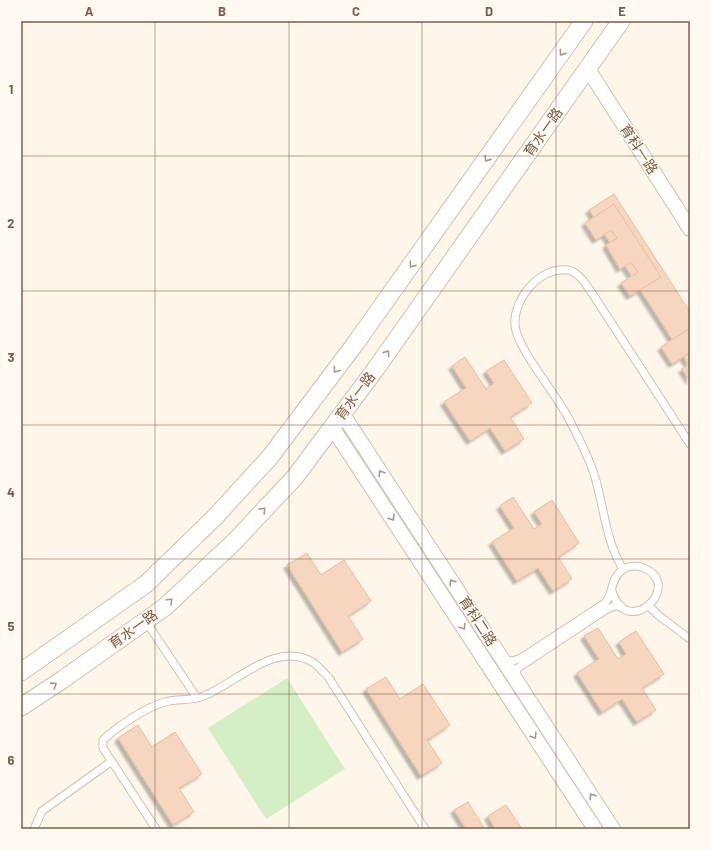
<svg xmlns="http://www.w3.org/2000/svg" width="711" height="850" font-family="Barlow,'Noto Sans SC',sans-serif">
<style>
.green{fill:#d4eec5}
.building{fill:#f6d6be;stroke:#eabd9d;filter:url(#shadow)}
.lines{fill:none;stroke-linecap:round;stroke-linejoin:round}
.service-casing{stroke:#d2bfad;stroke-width:9}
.minor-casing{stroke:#d2bfad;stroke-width:16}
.tertiary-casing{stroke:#d2bfad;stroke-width:19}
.service{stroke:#fff;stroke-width:7}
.minor{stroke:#fff;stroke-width:14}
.tertiary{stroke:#fff;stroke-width:17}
.oneway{stroke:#aa9689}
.grid{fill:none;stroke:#7c5d49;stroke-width:1;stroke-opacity:0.55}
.labels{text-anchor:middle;stroke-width:3;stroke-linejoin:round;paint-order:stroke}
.street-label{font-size:14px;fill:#7c5d49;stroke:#fffaf1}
.neatline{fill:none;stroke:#7c5d49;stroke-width:1.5}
.grid-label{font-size:13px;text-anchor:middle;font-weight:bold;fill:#7c5d49}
</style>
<defs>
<filter id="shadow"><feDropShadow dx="-3.5" dy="3.5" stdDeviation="1" flood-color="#0004"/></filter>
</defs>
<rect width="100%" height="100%" fill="#fef7e9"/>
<polygon class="green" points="287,678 345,769 266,819 208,728"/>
<g class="building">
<polygon points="614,194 690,312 690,367 589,210"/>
<polygon points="614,204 661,277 630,296 621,283 638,272 631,262 620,269 606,245 617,238 611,230 596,240 585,223"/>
<polygon points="690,328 690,357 688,354 672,364 661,347"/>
<polygon points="465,357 486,389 494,383 486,371 504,360 532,403 510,417 524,439 505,451 490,428 470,441 444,402 466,388 452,366"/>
<polygon points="690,364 690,381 682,369"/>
<polygon points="513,497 534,529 542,524 534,512 552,500 579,543 558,557 572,579 553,591 538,568 517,581 492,542 514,528 500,506"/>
<polygon points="307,553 321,575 344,560 371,601 348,616 363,639 342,652 287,565"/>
<polygon points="598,628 618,659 626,654 619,642 636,631 664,674 642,688 656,710 637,722 622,699 602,712 577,673 599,659 584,636"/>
<polygon points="386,677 400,699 423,684 450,725 427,740 442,763 421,776 366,689"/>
<polygon points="138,725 152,747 175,732 202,774 179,788 194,812 173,825 118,738"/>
<polygon points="468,802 485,829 466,829 454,810"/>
<polygon points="506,805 522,829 495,829 488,816"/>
</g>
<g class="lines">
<defs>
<g id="service">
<path d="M623,569C606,542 604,508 595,477C589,457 578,437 569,419C557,395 516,347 515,325C513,299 540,266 568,270C578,272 584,282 590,290L690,444"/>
<polyline points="649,606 658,615 690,639"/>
<polyline points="145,620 197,698"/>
<path d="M504,660L513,661L521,658L605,603C614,593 610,580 621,571C627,566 636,565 644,568C685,586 626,641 612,591"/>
<polyline points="514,677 518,668 524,664 607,609 614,606 621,606"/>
<polyline points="34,829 42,811 112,761"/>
<path d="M156,829L103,748V740C117,727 146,707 165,702C179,698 191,702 206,695C237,682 278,639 314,663C319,667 324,673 329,678L425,829"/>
</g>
<g id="minor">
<polyline points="588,69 690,229"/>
<polyline points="342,413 613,829"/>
<polyline points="332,427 595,829"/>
</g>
<g id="tertiary">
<polyline points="21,672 146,584 215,517 270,457 355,344 584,21"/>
<polyline points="21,707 62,680 165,607 235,541 295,477 375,370 621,21"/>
</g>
</defs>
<use href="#service" class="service-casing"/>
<use href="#minor" class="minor-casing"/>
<use href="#tertiary" class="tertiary-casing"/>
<use href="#service" class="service"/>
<use href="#minor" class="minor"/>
<use href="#tertiary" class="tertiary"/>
</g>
<defs><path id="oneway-chevron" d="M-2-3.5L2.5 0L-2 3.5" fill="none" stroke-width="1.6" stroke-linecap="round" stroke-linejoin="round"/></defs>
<g class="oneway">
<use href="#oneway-chevron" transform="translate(562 53) rotate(125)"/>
<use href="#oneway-chevron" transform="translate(487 159) rotate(125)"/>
<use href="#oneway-chevron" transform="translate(412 265) rotate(125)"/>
<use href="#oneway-chevron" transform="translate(387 353) rotate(-55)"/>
<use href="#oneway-chevron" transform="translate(336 370) rotate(127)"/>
<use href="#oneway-chevron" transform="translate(381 473) rotate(-123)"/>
<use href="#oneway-chevron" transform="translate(263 510) rotate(-47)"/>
<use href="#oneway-chevron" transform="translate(392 518) rotate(57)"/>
<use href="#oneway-chevron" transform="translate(452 582) rotate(-123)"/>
<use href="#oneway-chevron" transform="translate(170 601) rotate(-43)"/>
<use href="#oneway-chevron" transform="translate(463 627) rotate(57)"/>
<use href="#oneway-chevron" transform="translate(54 685) rotate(-33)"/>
<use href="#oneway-chevron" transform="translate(534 736) rotate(57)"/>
<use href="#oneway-chevron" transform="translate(592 796) rotate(-123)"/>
</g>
<path class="grid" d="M155,21V829M289,21V829M422,21V829M556,21V829M21,156H690M21,291H690M21,425H690M21,559H690M21,694H690"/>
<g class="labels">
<g class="street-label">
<text transform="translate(543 132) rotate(-55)" y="5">育水一路</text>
<text transform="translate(639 149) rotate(57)" y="5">育科一路</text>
<text transform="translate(355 396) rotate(-53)" y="5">育水一路</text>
<text transform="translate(478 621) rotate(57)" y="5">育科二路</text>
<text transform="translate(133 629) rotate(-35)" y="5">育水一路</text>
</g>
</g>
<rect width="711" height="850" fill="none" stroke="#fffaf1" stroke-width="44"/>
<rect x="22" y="22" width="667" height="806" class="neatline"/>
<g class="grid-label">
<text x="89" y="16">A</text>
<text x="222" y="16">B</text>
<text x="356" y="16">C</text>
<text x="489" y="16">D</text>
<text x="622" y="16">E</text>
<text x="11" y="94">1</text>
<text x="11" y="228">2</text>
<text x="11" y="362">3</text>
<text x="11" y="497">4</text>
<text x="11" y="631">5</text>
<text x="11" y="765">6</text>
</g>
</svg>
